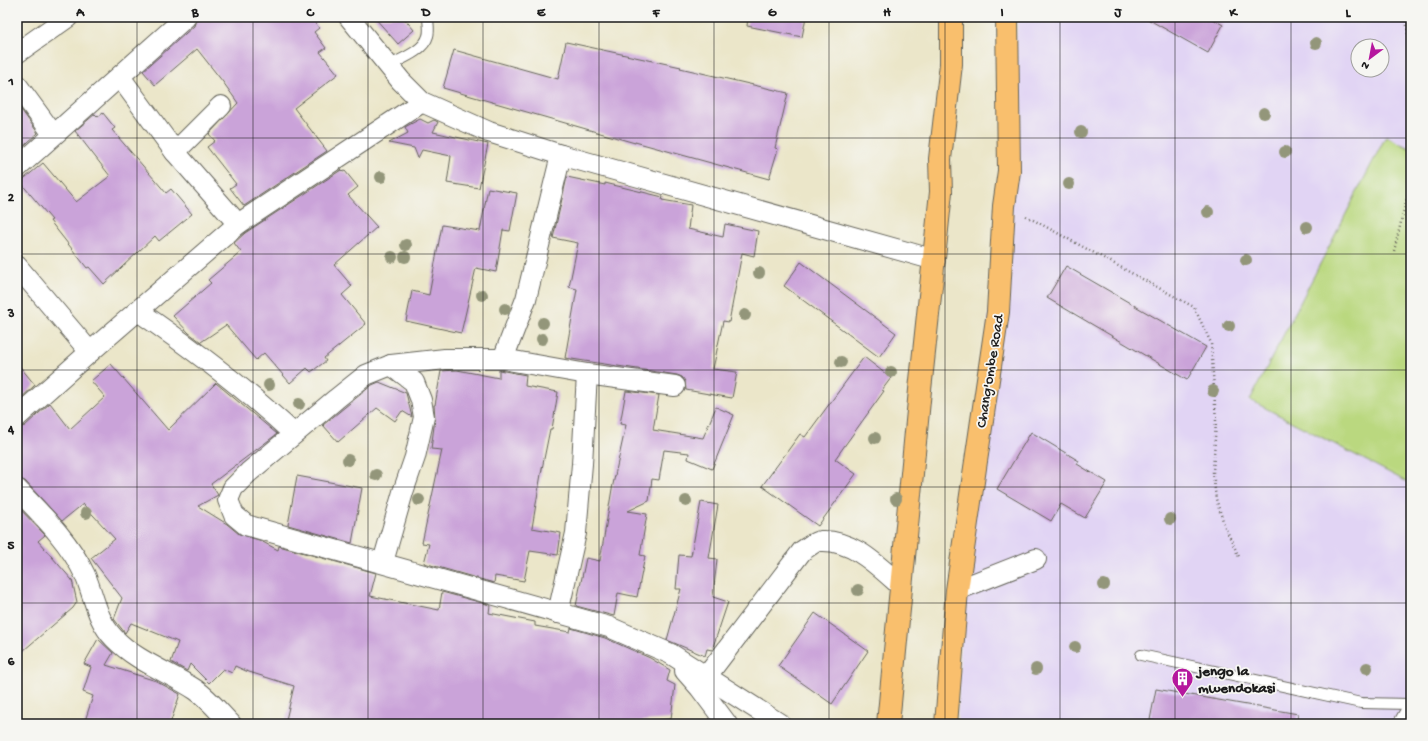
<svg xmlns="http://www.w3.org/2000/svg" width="1428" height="741" font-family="'Gochi Hand',sans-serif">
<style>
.built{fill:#e1d4f4;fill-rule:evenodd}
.green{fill:#bad87f;stroke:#6b7a4e}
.building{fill:#caa3d9}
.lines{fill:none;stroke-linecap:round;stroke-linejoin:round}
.service-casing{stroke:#646359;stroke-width:12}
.minor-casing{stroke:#646359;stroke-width:22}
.primary-casing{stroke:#646359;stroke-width:24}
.path{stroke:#646359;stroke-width:2.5;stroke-dasharray:1 3;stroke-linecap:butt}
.service{stroke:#fff;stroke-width:10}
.minor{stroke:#fff;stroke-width:20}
.primary{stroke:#f9bf6d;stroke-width:22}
.tree{fill:#93967a}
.grid{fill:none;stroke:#1c1c1c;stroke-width:1;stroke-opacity:0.55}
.labels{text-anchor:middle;stroke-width:3.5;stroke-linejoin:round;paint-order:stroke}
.street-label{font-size:15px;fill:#1c1c1c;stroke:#f6f6f2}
.poi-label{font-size:15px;font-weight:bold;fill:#1c1c1c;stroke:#f6f6f2;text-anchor:start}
.neatline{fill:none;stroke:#1c1c1c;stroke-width:1.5}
.grid-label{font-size:13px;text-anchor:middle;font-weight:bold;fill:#1c1c1c}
</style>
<rect width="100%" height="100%" fill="#f6f6f2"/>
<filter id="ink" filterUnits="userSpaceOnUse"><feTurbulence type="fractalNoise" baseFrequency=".025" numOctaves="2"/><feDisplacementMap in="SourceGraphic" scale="8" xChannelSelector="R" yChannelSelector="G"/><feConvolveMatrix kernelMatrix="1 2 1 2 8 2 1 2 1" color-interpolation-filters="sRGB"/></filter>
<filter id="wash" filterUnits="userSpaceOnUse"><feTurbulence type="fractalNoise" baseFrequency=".012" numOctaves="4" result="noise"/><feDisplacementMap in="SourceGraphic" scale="16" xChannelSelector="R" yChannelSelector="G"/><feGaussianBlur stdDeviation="0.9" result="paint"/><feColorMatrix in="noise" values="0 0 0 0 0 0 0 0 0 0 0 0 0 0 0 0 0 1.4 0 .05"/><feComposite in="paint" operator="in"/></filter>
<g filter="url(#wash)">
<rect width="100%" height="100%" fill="#ebe6c9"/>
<path class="built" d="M1018,17H1411V724H957L962,587ZM1358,46H1382V70H1358Z"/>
<polygon class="green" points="1386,136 1411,149 1411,484 1250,400"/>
<g id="blocks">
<g class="building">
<polygon points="197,17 311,17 319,28 314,32 326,48 320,52 338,74 294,108 327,151 244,206 230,188 236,184 207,147 215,141 209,134 238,103 223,82 197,49 155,85 143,71 194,26"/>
<polygon points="374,17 403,17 414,30 398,44"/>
<polygon points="748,17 806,17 802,37 747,26"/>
<polygon points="1144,17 1209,17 1223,25 1208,53"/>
<polygon points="566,42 681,67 680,68 788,93 775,148 778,149 769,179 635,142 635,143 443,88 454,50 558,79"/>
<polygon points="17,104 38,133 17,152"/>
<polygon points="103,113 115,128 112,130 161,187 166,193 171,189 192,214 159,241 155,236 104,284 89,267 87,268 50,221 52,220 20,182 43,163 76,202 110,176 75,131 95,114 98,117"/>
<polygon points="420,119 428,123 434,120 438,122 433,132 488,144 479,188 447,183 451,156 422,150 418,158 414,148 389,143 408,133 405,127"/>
<polygon points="341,170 343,172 345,171 358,187 348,195 377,227 334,265 352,286 342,295 366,324 324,358 326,361 311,372 307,368 290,383 264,353 256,360 226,325 201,342 189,333 173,316 211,283 208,280 241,252 234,243 245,233"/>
<polygon points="567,177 605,185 605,183 663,197 662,200 691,205 688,229 723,237 725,224 758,231 754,256 742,253 729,322 723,321 713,369 737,372 732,398 686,390 685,381 682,377 677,375 565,358 577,289 569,287 578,243 553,238"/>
<polygon points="488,188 517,193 510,231 503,230 496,272 476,268 461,333 406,321 412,291 429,295 442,225 480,231"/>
<polygon points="801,262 896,333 879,357 784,286"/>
<polygon points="1066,266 1206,347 1187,380 1047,298"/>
<polygon points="864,357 891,378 882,390 884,391 835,459 856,474 818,526 762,486 800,434 805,437"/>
<polygon points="17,363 35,385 17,402"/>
<polygon points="111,364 168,430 216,383 277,434 211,484 218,495 198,506 227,524 239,534 259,540 278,550 279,546 376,573 370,596 439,610 442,592 490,605 489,613 535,622 535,626 570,632 571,628 605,638 650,658 670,670 667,681 675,685 671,719 603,724 285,724 294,686 246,671 235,666 232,673 223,669 209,683 190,664 187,671 171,662 178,642 131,623 125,633 114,619 122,598 91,558 115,539 83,504 62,521 25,481 17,478 17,428 25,426 50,403 70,429 105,397 91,381"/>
<polygon points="457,370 499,378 499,370 526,375 525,386 558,392 552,429 550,429 541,474 532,528 561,533 558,555 530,551 524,581 495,576 494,583 424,563 429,544 422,543 442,450 431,449 435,419 434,405 435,405 441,371"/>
<polygon points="379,382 406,393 412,417 402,411 395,421 377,408 338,442 323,425 372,385"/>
<polygon points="626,391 659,395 653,430 703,438 716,407 734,415 712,469 688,459 689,453 664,450 659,480 652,479 649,501 628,511 647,514 640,555 645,556 637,597 618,593 614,616 576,606 586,558 600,561 612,489 626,425 620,424"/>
<polygon points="1031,432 1079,461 1077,464 1107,482 1085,518 1061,504 1051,521 997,489"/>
<polygon points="297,476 362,488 352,543 288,525"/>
<polygon points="701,502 718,505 709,558 717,559 713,597 728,602 712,650 707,649 705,656 667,640 681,589 676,589 679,555 691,556"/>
<polygon points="17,506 45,535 38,541 72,580 77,602 73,608 17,656"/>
<polygon points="815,613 868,651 832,704 778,666"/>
<polygon points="98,639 113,653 106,665 156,681 180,694 170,724 84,724 93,696 83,692 91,667 84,664"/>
<polygon points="1156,689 1298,714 1297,724 1171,724 1150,720"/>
</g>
</g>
</g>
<g filter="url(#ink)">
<use href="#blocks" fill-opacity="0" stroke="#646359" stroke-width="1"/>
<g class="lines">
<defs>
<g id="service">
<path d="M388,66C401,59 424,51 428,36C430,30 428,23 428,17"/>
<polyline points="1141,655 1361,703 1410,704"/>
<polyline points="1398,724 1411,701"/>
</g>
<g id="minor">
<polyline points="349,17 401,81 422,102 489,132 561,155 935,260"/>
<polyline points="17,53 68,17"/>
<polyline points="120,77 175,152 238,224"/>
<polyline points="17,85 53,134"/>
<polyline points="175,152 221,106"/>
<polyline points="17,168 186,17"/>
<polyline points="17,266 90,352"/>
<path d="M138,311C193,349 246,389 294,434"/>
<polyline points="503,359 526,299 561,155"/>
<polyline points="675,386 587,374 503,359 445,359 391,365 366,375 336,399 249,472 233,488 228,500 234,515 246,525 609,627 671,654 780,724"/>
<polyline points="17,417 90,352 238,224 422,102"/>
<path d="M17,489C41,514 70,542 85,575C94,596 97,621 114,638C137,662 169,672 196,690C209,699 220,713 231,724"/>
<polyline points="383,562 403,492 415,457 424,417 421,400 414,382 391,365"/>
<polyline points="957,590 1036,559"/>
<polyline points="558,613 576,533 582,464 587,374"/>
<polyline points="685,671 700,688 727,724"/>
<path d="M706,677L802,551C807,548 815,541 820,541C853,539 879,567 902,587"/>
</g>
<g id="primary">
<polyline points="888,724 920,390 941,192 940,159 951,64 951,17"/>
<polyline points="946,724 957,590 998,312 1004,206 1009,171 1007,17"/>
</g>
</defs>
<use href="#service" class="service-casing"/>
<use href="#minor" class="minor-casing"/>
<use href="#primary" class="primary-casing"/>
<g class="path">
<polyline points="1406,17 1411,60"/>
<polyline points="1026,216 1194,307 1211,343 1216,421 1213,472 1216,499 1225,527 1240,559"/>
<polyline points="1394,251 1411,181"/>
</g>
<use href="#service" class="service"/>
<use href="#minor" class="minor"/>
<use href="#primary" class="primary"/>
</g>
<g class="tree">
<circle cx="1316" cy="43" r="6"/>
<circle cx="1264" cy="113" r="6"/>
<circle cx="1081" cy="132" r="6"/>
<circle cx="1285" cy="152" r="6"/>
<circle cx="381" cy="177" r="6"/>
<circle cx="1069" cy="184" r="6"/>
<circle cx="1208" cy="212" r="6"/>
<circle cx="1307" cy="227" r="6"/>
<circle cx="406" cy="245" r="6"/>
<circle cx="392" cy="257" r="6"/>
<circle cx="405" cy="257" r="6"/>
<circle cx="1246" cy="260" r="6"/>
<circle cx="759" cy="273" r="6"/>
<circle cx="482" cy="295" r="6"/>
<circle cx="505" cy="309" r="6"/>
<circle cx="745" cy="315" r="6"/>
<circle cx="543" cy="323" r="6"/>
<circle cx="1229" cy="326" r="6"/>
<circle cx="542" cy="339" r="6"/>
<circle cx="841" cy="362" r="6"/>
<circle cx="891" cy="372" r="6"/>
<circle cx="269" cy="385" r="6"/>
<circle cx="1213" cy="391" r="6"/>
<circle cx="299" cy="404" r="6"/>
<circle cx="875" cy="438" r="6"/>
<circle cx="348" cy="460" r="6"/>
<circle cx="376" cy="475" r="6"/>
<circle cx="896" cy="499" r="6"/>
<circle cx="419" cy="500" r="6"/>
<circle cx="686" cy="501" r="6"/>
<circle cx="86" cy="513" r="6"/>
<circle cx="1170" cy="519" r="6"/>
<circle cx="1104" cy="585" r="6"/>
<circle cx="858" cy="590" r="6"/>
<circle cx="1075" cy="647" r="6"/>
<circle cx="1367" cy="668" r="6"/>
<circle cx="1036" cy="669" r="6"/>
</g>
</g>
<path class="grid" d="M137,17V724M253,17V724M368,17V724M483,17V724M599,17V724M714,17V724M829,17V724M945,17V724M1060,17V724M1175,17V724M1291,17V724M17,138H1411M17,254H1411M17,370H1411M17,487H1411M17,603H1411"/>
<defs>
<symbol id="building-pin" viewBox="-11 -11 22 30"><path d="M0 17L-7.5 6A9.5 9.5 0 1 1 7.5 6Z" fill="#b5179e" stroke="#f6f6f2"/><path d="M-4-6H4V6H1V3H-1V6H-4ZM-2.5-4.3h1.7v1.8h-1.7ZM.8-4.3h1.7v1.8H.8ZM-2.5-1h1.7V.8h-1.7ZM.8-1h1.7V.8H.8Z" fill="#fff"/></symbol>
</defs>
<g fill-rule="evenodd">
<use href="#building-pin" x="1170" y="666" width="25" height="34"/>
</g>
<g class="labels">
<g class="street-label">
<text transform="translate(989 371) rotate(-81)" y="5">Chang'ombe Road</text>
</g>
<g class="poi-label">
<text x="1198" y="675">jengo la<tspan x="1198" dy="17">mwendokasi</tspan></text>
</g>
</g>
<rect width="1428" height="741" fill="none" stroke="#f6f6f2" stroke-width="44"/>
<g transform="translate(1370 58) rotate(212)"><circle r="19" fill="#f6f6f2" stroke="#9f9f9c"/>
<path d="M0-3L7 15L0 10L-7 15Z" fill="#b5179e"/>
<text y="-6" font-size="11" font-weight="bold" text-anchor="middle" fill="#1c1c1c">N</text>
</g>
<rect x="22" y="22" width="1384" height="697" class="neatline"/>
<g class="grid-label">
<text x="80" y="16">A</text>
<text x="195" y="16">B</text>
<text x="310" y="16">C</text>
<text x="426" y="16">D</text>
<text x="541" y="16">E</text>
<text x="656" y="16">F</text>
<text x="772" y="16">G</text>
<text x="887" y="16">H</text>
<text x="1002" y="16">I</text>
<text x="1118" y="16">J</text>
<text x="1233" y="16">K</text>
<text x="1348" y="16">L</text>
<text x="11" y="85">1</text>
<text x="11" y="201">2</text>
<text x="11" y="317">3</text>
<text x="11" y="433">4</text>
<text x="11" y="549">5</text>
<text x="11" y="665">6</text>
</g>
</svg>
